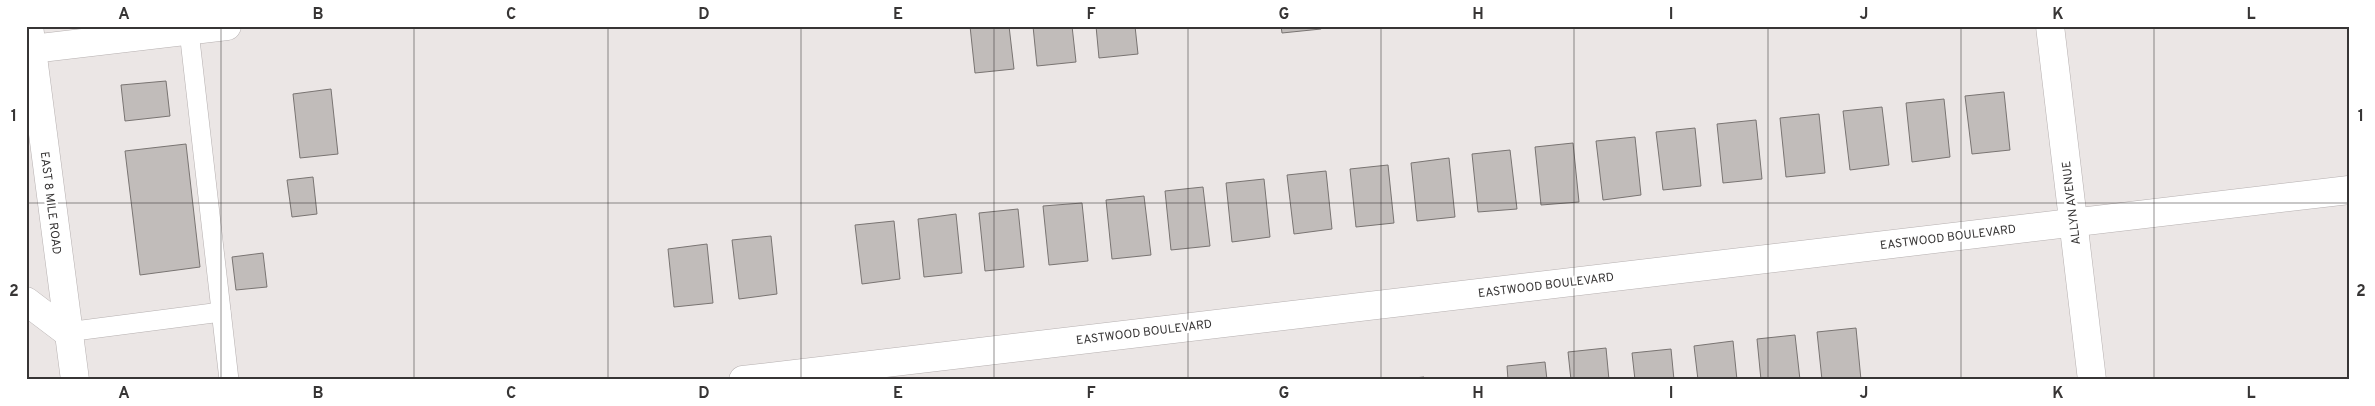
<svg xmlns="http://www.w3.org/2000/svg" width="2375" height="406" font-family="Overpass,sans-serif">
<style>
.building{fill:#c1bcba;stroke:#797472}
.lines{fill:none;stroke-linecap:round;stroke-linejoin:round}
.lane-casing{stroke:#b6b0b0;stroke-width:20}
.street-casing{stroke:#b6b0b0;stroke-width:29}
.highway-casing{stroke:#b6b0b0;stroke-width:29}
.lane{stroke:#fff;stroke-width:19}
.street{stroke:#fff;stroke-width:28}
.highway{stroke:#fff;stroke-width:28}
.grid{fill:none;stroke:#373535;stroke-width:1;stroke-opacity:0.55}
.labels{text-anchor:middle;stroke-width:5;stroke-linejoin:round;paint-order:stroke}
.street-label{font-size:12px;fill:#373535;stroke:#fff}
.neatline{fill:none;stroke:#373535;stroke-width:2}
.grid-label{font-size:16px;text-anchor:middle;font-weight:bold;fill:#373535}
</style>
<rect width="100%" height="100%" fill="#ebe6e5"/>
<g class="building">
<polygon points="970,26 1009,26 1014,69 975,73"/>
<polygon points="1033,26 1072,26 1076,62 1037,66"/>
<polygon points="1096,26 1135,26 1138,54 1099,58"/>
<polygon points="1281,26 1320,26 1321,29 1282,33"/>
<polygon points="166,81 170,116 125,121 121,85"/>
<polygon points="331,89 338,154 300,158 293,94"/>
<polygon points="2004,92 2010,150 1972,154 1965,96"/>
<polygon points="1944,99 1950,157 1912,162 1906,103"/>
<polygon points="1882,107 1889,165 1850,170 1843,111"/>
<polygon points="1819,114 1825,173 1786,177 1780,118"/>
<polygon points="1756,120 1762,179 1723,183 1717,124"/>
<polygon points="1695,128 1701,186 1663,190 1656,132"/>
<polygon points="1635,137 1641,195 1603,200 1596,141"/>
<polygon points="1573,143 1579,202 1541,205 1535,147"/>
<polygon points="186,144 200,267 140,275 125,151"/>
<polygon points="1510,150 1517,209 1478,212 1472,154"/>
<polygon points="1449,158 1455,217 1417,221 1411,163"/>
<polygon points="1388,165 1394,223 1356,227 1350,169"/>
<polygon points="1326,171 1332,229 1294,234 1287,175"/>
<polygon points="313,177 317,214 292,217 287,180"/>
<polygon points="1264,179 1270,237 1232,242 1226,183"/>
<polygon points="1203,187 1210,246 1171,250 1165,191"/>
<polygon points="1144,196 1151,255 1112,259 1106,200"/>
<polygon points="1082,203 1088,261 1049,265 1043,206"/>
<polygon points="1018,209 1024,267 985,271 979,213"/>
<polygon points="956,214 962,273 924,277 918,219"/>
<polygon points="894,221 900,279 862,284 855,225"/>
<polygon points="771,236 777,294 739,299 732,240"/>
<polygon points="707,244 713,303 674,307 668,249"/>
<polygon points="263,253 267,287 236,290 232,257"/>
<polygon points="1856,328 1861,380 1822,380 1817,332"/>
<polygon points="1795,335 1800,380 1761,380 1757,339"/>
<polygon points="1733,341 1737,380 1698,380 1694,346"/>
<polygon points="1606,348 1609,380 1571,380 1568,352"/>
<polygon points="1671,349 1674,380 1635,380 1632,353"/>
<polygon points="1545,362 1547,380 1508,380 1507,366"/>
<polygon points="1424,377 1424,380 1394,380"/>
</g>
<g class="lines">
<defs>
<g id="lane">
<polyline points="189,31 229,380"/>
<polyline points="67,332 221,312"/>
</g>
<g id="street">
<polyline points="2050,26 2092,380"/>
<polyline points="32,49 227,26"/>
<polyline points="743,380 2349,190"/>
</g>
<g id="highway">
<polyline points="29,26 75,380"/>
<polyline points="26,301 67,332"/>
</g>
</defs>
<use href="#lane" class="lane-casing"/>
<use href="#street" class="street-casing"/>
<use href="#highway" class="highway-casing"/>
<use href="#lane" class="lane"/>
<use href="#street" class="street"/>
<use href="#highway" class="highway"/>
</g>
<path class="grid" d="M221,26V380M414,26V380M608,26V380M801,26V380M994,26V380M1188,26V380M1381,26V380M1574,26V380M1768,26V380M1961,26V380M2154,26V380M26,203H2349"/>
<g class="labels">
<g class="street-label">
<text transform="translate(51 203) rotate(83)" y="4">EAST 8 MILE ROAD</text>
<text transform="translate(2071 203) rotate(-97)" y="4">ALLYN AVENUE</text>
<text transform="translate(1948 237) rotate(-7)" y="4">EASTWOOD BOULEVARD</text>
<text transform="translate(1546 285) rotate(-7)" y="4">EASTWOOD BOULEVARD</text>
<text transform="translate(1144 332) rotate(-7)" y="4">EASTWOOD BOULEVARD</text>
</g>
</g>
<rect width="2375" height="406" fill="none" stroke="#ffffff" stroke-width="55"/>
<rect x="28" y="28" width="2320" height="350" class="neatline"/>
<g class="grid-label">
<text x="124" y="19">A</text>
<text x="318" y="19">B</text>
<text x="511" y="19">C</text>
<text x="704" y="19">D</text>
<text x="898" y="19">E</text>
<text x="1091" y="19">F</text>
<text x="1284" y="19">G</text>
<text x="1478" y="19">H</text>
<text x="1671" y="19">I</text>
<text x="1864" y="19">J</text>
<text x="2058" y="19">K</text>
<text x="2251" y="19">L</text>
<text x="14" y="121">1</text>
<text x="2361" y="121">1</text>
<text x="14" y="296">2</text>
<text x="2361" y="296">2</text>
<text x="124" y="398">A</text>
<text x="318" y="398">B</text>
<text x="511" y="398">C</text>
<text x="704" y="398">D</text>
<text x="898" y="398">E</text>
<text x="1091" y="398">F</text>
<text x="1284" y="398">G</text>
<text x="1478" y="398">H</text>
<text x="1671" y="398">I</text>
<text x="1864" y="398">J</text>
<text x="2058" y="398">K</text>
<text x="2251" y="398">L</text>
</g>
</svg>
